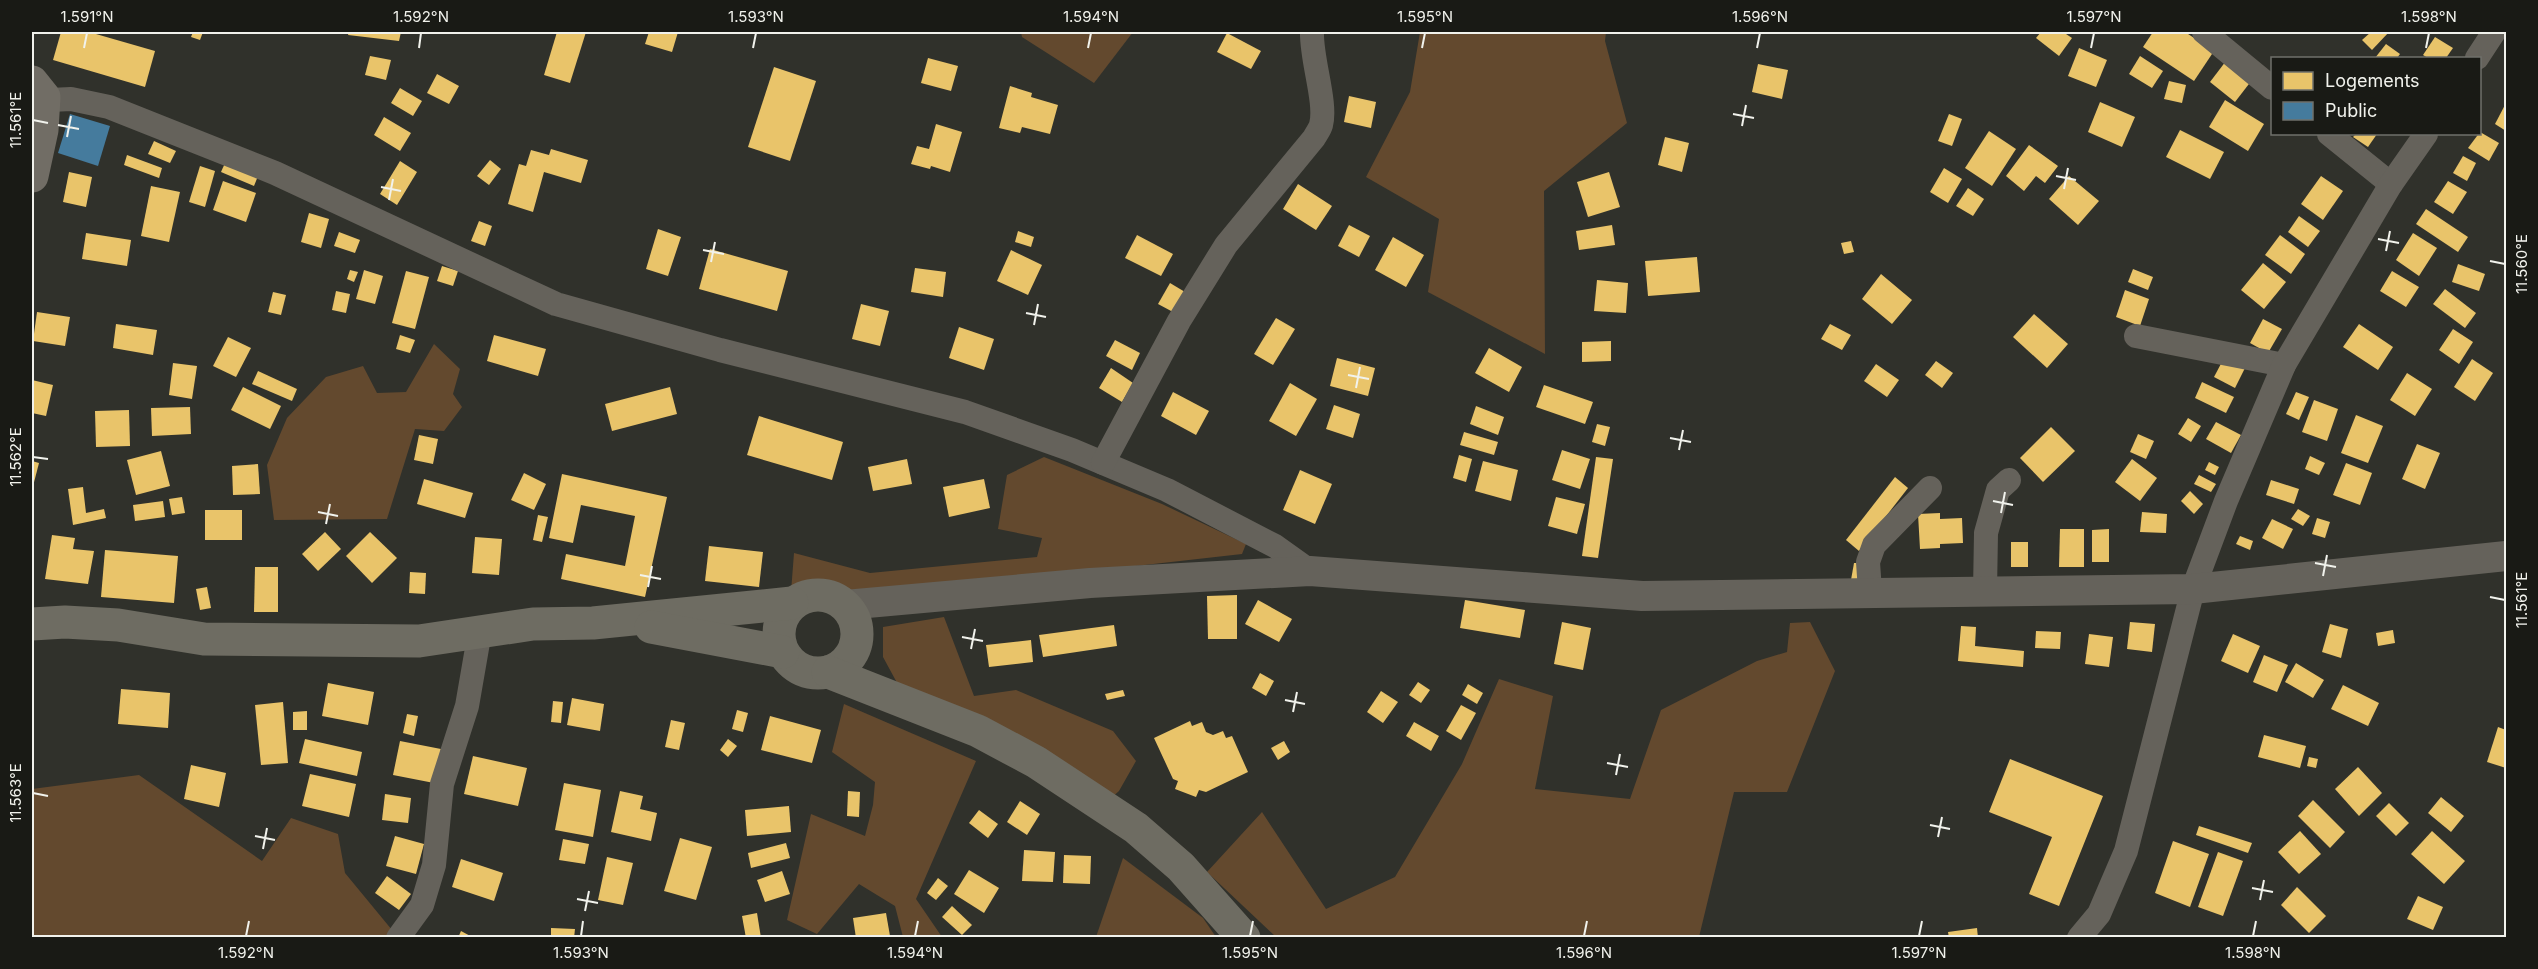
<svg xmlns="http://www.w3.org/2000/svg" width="2538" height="969" font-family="Inter,sans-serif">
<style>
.green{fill:#63492e}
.homes{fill:#e9c46a}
.public{fill:#457b9d}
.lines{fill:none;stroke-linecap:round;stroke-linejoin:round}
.minor{stroke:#65625b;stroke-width:24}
.tertiary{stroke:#65625b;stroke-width:30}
.secondary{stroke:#716d65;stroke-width:33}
.primary{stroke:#6e6c62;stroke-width:33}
.ticks{fill:none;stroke:#f1f2ec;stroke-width:2}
.neatline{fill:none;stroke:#f1f2ec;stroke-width:2}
.ticks-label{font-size:15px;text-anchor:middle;fill:#f1f2ec}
</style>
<rect width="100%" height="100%" fill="#30312b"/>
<g class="green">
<polygon points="1021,32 1133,32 1094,83 1022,37"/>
<polygon points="1420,32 1606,32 1605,41 1627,123 1544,191 1545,354 1428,292 1439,219 1366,177 1410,92"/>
<polygon points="434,344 460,369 453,394 462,407 444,431 415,429 387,519 274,520 267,465 287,418 326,377 363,366 377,393 406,392"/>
<polygon points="1044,457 1162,504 1246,544 1242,554 790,605 794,553 870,573 1037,557 1042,538 998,529 1007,475"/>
<polygon points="944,617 974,696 1016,690 1113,731 1136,761 1119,791 1110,799 902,692 883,657 883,627"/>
<polygon points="1810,622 1835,671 1787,792 1734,792 1699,937 1276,937 1207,872 1262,812 1326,909 1395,877 1462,764 1499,679 1553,696 1535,789 1630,799 1661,710 1757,661 1787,652 1790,623"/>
<polygon points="844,704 976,761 916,899 942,937 903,937 895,906 859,884 817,934 787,920 811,814 865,836 873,805 875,782 832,752"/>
<polygon points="139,775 262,861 291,818 338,834 345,873 392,930 384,938 32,937 32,789"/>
<polygon points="1123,858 1203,918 1216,937 1096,937"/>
</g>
<g class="homes">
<polygon points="61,32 89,32 155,51 145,87 53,60"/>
<polygon points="193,32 203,32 200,40 191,37"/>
<polygon points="349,32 401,32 399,41 348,35"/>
<polygon points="557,32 586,32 570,83 544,75"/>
<polygon points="649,32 678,32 672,52 645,44"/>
<polygon points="2041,32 2063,32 2072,38 2059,56 2036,38"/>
<polygon points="2153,32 2185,32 2214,51 2194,81 2143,47"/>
<polygon points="2371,32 2389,32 2372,50 2362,40"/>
<polygon points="1227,33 1261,51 1251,69 1217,52"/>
<polygon points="2435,37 2453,48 2446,58 2428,58 2423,55"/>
<polygon points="2386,44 2400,54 2397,58 2375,58"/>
<polygon points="2079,48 2107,60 2096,87 2068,76"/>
<polygon points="370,56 391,60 386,80 365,75"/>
<polygon points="2140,56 2163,71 2152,88 2129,74"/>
<polygon points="928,58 958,66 951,91 921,83"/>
<polygon points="2226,61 2252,80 2235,102 2210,82"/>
<polygon points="1758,64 1788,70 1782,99 1752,92"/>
<polygon points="774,67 816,81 790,161 748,147"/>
<polygon points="437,74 459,86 449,104 427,93"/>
<polygon points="2169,81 2186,85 2182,103 2164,99"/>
<polygon points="1010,86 1032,93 1031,97 1058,105 1050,134 1022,127 1020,133 999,128"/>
<polygon points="400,88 422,101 413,116 391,103"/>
<polygon points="1349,96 1376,102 1371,128 1344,122"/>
<polygon points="2225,100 2264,124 2248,151 2209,127"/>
<polygon points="2100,102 2135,117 2122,147 2088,132"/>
<polygon points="2506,103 2506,131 2495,124"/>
<polygon points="1949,114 1962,119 1952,146 1938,141"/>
<polygon points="384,117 411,133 400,151 374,135"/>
<polygon points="936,124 962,132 950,172 931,166 930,169 911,164 917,146 929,149"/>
<polygon points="2180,130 2224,152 2210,179 2166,157"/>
<polygon points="1989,131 2016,149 1992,186 1965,168"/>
<polygon points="2480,132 2499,143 2489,161 2468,148"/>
<polygon points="2356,134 2377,134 2368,147 2353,137"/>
<polygon points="1665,137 1689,143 1682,172 1658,165"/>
<polygon points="154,141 176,151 170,163 148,154"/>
<polygon points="2029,145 2058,166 2045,183 2036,176 2024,191 2006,176"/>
<polygon points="551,149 588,160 581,183 544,172 533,212 508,204 519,164 526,166 531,150 549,155"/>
<polygon points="127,155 162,168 159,178 124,165"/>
<polygon points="2463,156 2476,163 2467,181 2453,173"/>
<polygon points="490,160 501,169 489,185 477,176"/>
<polygon points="400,161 417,172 397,205 380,194"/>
<polygon points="225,163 258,176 254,186 221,172"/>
<polygon points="200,166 215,171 205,207 189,202"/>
<polygon points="1944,168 1962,179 1948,203 1930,192"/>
<polygon points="69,172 92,177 86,207 63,202"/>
<polygon points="1609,172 1620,207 1588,217 1577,182"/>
<polygon points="2069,176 2099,201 2078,225 2049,199"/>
<polygon points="2321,176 2343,191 2323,220 2301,204"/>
<polygon points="223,181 256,193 246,222 213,210"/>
<polygon points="2448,181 2467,192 2453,214 2434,202"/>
<polygon points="1298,184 1332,206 1316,230 1283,209"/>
<polygon points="151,186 180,192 169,242 141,236"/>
<polygon points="1968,188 1984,199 1973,216 1956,206"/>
<polygon points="2426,209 2468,237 2458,252 2416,224"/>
<polygon points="309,213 329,219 321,248 301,242"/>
<polygon points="2299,216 2320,231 2308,247 2288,232"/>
<polygon points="479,221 492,226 485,246 471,241"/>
<polygon points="1349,225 1370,236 1359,257 1338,246"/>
<polygon points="1612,225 1615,245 1579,250 1576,231"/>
<polygon points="658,229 681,237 668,276 646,269"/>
<polygon points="1018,231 1034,237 1031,247 1015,242"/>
<polygon points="339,232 360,240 355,253 334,246"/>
<polygon points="86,233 131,240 127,266 82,259"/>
<polygon points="2413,233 2437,248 2419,276 2396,260"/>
<polygon points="1137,235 1173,254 1161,276 1125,258"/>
<polygon points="2280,235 2305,254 2291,274 2265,255"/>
<polygon points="1393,237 1424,255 1406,287 1375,270"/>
<polygon points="1851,241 1854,252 1844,254 1841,243"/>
<polygon points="710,249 788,271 777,311 699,289"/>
<polygon points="1011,250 1042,265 1028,295 997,281"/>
<polygon points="1697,257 1700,292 1648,296 1645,261"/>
<polygon points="2263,263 2286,282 2264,309 2241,290"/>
<polygon points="2458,264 2485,274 2479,291 2452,282"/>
<polygon points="442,266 458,271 453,286 437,281"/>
<polygon points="915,268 946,272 943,297 911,292"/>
<polygon points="2133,269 2153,277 2148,290 2128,282"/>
<polygon points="350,270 358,272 354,282 347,279"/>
<polygon points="364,270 383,276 375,304 356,299"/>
<polygon points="406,271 429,277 415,329 392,323"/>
<polygon points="2392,271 2419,287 2406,307 2380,291"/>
<polygon points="1881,274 1912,300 1892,324 1862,299"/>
<polygon points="1597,280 1628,283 1626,313 1594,311"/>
<polygon points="1170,283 1185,292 1173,312 1158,304"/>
<polygon points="2445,289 2476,313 2465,328 2433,304"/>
<polygon points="2125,290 2149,299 2140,326 2116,317"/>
<polygon points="336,291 350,294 346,313 332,310"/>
<polygon points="273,292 286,295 281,315 268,312"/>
<polygon points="861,304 889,311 880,346 852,339"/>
<polygon points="37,312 70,317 65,346 33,341"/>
<polygon points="2034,314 2068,344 2047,368 2013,337"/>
<polygon points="1276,318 1295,329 1273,365 1254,354"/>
<polygon points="2263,319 2282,329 2268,353 2250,343"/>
<polygon points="116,324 157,330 153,355 113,348"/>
<polygon points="1830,324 1851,335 1842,350 1821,339"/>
<polygon points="2359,324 2393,347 2378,370 2343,347"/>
<polygon points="959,327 994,339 984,370 949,358"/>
<polygon points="2453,329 2473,342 2459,364 2439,350"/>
<polygon points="400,335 415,340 410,353 396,349"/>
<polygon points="494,335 546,349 538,376 487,361"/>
<polygon points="228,337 251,348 236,377 213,366"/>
<polygon points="1115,340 1140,353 1132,370 1106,356"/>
<polygon points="1611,341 1611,361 1582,362 1582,342"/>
<polygon points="1489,348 1522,367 1509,392 1475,373"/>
<polygon points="1337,358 1375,368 1368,396 1330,386"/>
<polygon points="2224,358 2245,368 2235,388 2214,377"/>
<polygon points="2472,359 2493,373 2475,401 2454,387"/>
<polygon points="1936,361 1953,373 1942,388 1925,375"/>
<polygon points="173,363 197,366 192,399 169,395"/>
<polygon points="1876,364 1899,380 1887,397 1864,381"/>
<polygon points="1111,368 1133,383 1122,402 1099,388"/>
<polygon points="258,371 297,389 292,401 252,384"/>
<polygon points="2407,373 2432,389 2415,416 2390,400"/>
<polygon points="32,380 53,385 46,416 32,413"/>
<polygon points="2202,382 2234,397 2226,413 2195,398"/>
<polygon points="1290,383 1317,399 1296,436 1269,421"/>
<polygon points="1544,385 1593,402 1585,424 1536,407"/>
<polygon points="243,387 281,406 270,429 231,410"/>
<polygon points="670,387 677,414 612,431 605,404"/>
<polygon points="1173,392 1209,411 1196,435 1161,416"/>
<polygon points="2296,392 2309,397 2299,420 2286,414"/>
<polygon points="2314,400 2338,409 2327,441 2302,432"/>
<polygon points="1334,405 1360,414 1353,438 1326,429"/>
<polygon points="1476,406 1504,417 1498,435 1470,424"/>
<polygon points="190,407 191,434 152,436 151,408"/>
<polygon points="129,410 130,446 96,447 95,411"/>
<polygon points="2356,415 2383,426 2368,463 2341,453"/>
<polygon points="759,416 843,442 832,480 747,455"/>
<polygon points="2188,418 2201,426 2191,442 2178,434"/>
<polygon points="2216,422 2241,435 2231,453 2206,439"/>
<polygon points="1597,424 1610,427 1605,446 1592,442"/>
<polygon points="2051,427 2075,451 2043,482 2020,458"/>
<polygon points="1464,432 1498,442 1494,455 1460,445"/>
<polygon points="2138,434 2154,441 2146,459 2130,452"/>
<polygon points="419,435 438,439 433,464 414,460"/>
<polygon points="2417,444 2440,453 2425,489 2402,479"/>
<polygon points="1562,450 1590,459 1580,489 1552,480"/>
<polygon points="161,451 170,486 136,495 127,460"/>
<polygon points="1459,455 1472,459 1466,482 1453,478"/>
<polygon points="2310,456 2325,463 2319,475 2305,469"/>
<polygon points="1596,457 1613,459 1598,558 1582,556"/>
<polygon points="907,459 912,484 873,491 868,467"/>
<polygon points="2132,459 2157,478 2140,501 2115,482"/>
<polygon points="32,461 39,463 32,490"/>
<polygon points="1483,461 1518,470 1511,501 1475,491"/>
<polygon points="2209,462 2219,467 2215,475 2205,470"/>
<polygon points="2346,463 2372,473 2360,505 2333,495"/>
<polygon points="258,464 260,494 233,495 232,466"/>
<polygon points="1300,470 1332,484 1315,524 1283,510"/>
<polygon points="524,473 546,484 534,510 511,500"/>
<polygon points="562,474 667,497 645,597 561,579 566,554 625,566 635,516 581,505 573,543 549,538"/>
<polygon points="2199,475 2216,484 2211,492 2194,484"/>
<polygon points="1895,477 1908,488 1859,551 1846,540"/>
<polygon points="424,479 473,493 465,518 417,504"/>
<polygon points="984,479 990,508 949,517 943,487"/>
<polygon points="2271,480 2299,489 2294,504 2266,495"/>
<polygon points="83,487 86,513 104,509 106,518 73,525 68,489"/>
<polygon points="2190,491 2203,504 2194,514 2181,501"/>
<polygon points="182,497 185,513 172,515 169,499"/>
<polygon points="1556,497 1585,504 1577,534 1548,526"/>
<polygon points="163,501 165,517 135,521 133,505"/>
<polygon points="2298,509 2310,516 2303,526 2291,519"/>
<rect x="205" y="510" width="37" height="30"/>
<polygon points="2142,512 2167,514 2166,533 2140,532"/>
<polygon points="1940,513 1940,519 1962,518 1963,543 1940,544 1940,548 1920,549 1918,514"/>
<polygon points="538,515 548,517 542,542 533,540"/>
<polygon points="2317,518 2330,522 2325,538 2312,534"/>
<polygon points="2272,519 2293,529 2283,549 2262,538"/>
<polygon points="2060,529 2084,529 2084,567 2059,567"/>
<polygon points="2109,529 2109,562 2092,562 2092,530"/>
<polygon points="325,532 341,549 318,571 302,554"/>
<polygon points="370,532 397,558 372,583 346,556"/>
<polygon points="52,535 75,538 73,549 94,551 88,584 45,579"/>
<polygon points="2240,536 2253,541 2250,550 2236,544"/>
<polygon points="475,537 502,539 499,575 472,573"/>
<rect x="2011" y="542" width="17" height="25"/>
<polygon points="709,546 763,552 759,587 705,581"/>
<polygon points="105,550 178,556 174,603 101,597"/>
<polygon points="1854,563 1861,563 1859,581 1851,580"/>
<polygon points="255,567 278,567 278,612 254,612"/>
<polygon points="410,572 426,573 425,594 409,593"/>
<polygon points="207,587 211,608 200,610 196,589"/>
<polygon points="1237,595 1237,639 1208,639 1207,596"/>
<polygon points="1258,600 1292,619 1279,642 1245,624"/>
<polygon points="1465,600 1525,610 1520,638 1460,628"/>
<polygon points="1562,622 1591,628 1583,670 1554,664"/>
<polygon points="2130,622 2155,624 2152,652 2127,649"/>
<polygon points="2330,624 2348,629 2341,658 2322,652"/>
<polygon points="1114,625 1117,646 1043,657 1039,635"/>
<polygon points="1961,626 1976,627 1975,646 2024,651 2023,667 1958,661"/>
<polygon points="2393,630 2395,643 2378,646 2376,633"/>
<polygon points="2036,631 2061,632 2060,649 2035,648"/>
<polygon points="2089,634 2113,637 2109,667 2085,664"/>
<polygon points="2233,634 2260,646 2248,673 2221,661"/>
<polygon points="1031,640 1033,662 989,667 986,645"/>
<polygon points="2264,655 2288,665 2277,692 2253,682"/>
<polygon points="2296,663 2324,680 2313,698 2285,682"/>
<polygon points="1260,673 1274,681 1266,696 1252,688"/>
<polygon points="1418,682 1430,690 1421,703 1409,695"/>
<polygon points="328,683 374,692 368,725 322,716"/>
<polygon points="1468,684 1483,693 1477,704 1462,695"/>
<polygon points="2343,685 2379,703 2368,726 2331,709"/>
<polygon points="121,689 170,693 168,728 118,724"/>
<polygon points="1123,690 1125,696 1107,700 1105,694"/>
<polygon points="1381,691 1398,702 1383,723 1367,712"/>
<polygon points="572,698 604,704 600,731 567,725"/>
<polygon points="553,701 563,702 561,723 551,722"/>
<polygon points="283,702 288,763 261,765 255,705"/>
<polygon points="1461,705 1476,713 1461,740 1446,731"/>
<polygon points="737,710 748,713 743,732 732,729"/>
<polygon points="307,711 307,730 293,730 293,712"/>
<polygon points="407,714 418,716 414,736 403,733"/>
<polygon points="770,716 821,730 812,763 761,750"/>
<polygon points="671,720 685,723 679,750 665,747"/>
<polygon points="1190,721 1192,726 1202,722 1206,732 1213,735 1223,731 1226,738 1232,736 1248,772 1206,792 1199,790 1196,797 1175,789 1178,781 1173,779 1154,738"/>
<polygon points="1414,722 1439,736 1431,751 1406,736"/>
<polygon points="2498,727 2506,730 2506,768 2487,762"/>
<polygon points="2264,735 2306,746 2300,768 2258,757"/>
<polygon points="305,739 362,752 357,776 299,763"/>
<polygon points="728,739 737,746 728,757 720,750"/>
<polygon points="400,741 441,749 434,783 393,775"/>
<polygon points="1284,741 1290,752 1278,760 1271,748"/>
<polygon points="473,756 527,768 518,806 464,794"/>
<polygon points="2309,757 2318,759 2316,768 2307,766"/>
<polygon points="2010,759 2103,796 2059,906 2029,894 2052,837 1989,812"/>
<polygon points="191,765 226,773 219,807 184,799"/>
<polygon points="2358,767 2382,793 2359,816 2335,789"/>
<polygon points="310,774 356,784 349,817 302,806"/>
<polygon points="564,783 601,790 593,837 555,830"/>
<polygon points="620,791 643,796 640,809 657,813 651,841 611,832"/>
<polygon points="848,791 860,792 859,817 847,816"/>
<polygon points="385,794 411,798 408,823 382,820"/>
<polygon points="2441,797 2464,816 2451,832 2428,813"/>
<polygon points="2313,800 2345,832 2330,848 2298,816"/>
<polygon points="1020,801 1040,814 1027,835 1007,822"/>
<polygon points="2389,803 2409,823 2396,836 2376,816"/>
<polygon points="789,806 791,832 747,836 745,810"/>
<polygon points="979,810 998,824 988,838 969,823"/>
<polygon points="2199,826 2252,843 2248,853 2196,835"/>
<polygon points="2300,831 2321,854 2299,874 2278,852"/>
<polygon points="2432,831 2465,861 2444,884 2411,854"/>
<polygon points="395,836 424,844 416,874 386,866"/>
<polygon points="680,838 712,847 696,900 664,891"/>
<polygon points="563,839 589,844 585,864 559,860"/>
<polygon points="2173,841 2209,854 2190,907 2155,893"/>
<polygon points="786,843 790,858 751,868 748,853"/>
<polygon points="1024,850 1055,852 1053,882 1022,881"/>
<polygon points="2218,852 2243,861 2223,916 2198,907"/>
<polygon points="1064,855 1091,856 1090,884 1063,883"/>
<polygon points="607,857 633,863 623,905 598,900"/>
<polygon points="461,859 503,873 494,901 452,887"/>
<polygon points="969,870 999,888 984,913 954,894"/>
<polygon points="782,871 790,894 765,902 757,880"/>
<polygon points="387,876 411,894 399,910 375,893"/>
<polygon points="938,878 948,886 936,900 927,893"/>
<polygon points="2297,887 2326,916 2309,933 2281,905"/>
<polygon points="2418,896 2443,907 2433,930 2407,919"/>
<polygon points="952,906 972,925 962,935 942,917"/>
<polygon points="757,913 761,938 746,938 742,916"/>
<polygon points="886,913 890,936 856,938 853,918"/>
<polygon points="551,928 575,929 574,938 551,938"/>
<polygon points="1977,928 1978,938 1949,938 1948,932"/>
<polygon points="461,931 474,938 458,938"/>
</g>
<polygon class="public" points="70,114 110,126 98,166 58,153"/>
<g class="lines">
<g class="minor">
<polyline points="2204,32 2272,88"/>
<polyline points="2477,58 2494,32"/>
<polyline points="44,97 50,100 71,99 109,107 275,173 556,304 720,350 965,412 1072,450 1167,490 1275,546 1310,571"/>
<polyline points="2329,134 2391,184"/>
<polyline points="2136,336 2284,365"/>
<path d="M1103,463L1179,321L1226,245L1314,138C1316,134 1320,129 1321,125C1327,103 1311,59 1312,32"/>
<polyline points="1870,591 1868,562 1874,545 1930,488"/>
<polyline points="1985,591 1986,533 1998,490 2009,480"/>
<polyline points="398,938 422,905 434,865 442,784 467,706 480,631"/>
<polyline points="2079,938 2099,914 2126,851 2193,589 2226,501 2284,365 2391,184 2426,134"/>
</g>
<polyline class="tertiary" points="845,605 1090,583 1310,571 1642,596 2193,589 2506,556"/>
<polyline class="secondary" points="32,82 44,97 42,130 32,176"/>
<g class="primary">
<circle cx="818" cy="634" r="39"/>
<polyline points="32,624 65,622 118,625 204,639 419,641 533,624 593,623 792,603"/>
<polyline points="651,627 783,652"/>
<polyline points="828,672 978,731 1036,762 1136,828 1181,867 1244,938"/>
</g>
</g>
<path class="ticks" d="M84,48L87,33M419,48L421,33M753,48L756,33M1088,48L1091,33M1422,48L1425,33M1757,48L1760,33M2091,48L2094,33M2426,48L2429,33M1733,114L1754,118M33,120L48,123M58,125L79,129M1742,126L1746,105M67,137L71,116M2056,176L2076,180M381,187L401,191M2064,189L2068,168M389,200L393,179M2378,239L2399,243M703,250L724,254M2386,251L2390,231M2490,261L2505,264M711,262L715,242M1026,313L1046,317M1034,325L1038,304M1348,375L1369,379M1356,388L1360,367M1670,438L1691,442M1679,450L1683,430M33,457L48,459M1993,501L2013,505M318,512L338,516M2001,513L2005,492M326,524L330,504M2315,563L2336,567M640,575L661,579M2323,576L2327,555M648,587L652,566M2490,597L2505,600M962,637L983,641M971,649L975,629M1285,700L1305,704M1293,712L1297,692M1607,763L1628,767M1616,775L1620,754M33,793L48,796M1930,825L1950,829M255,836L275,840M1938,837L1942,817M263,849L267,828M2252,888L2273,892M577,899L598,903M2260,900L2264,880M585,911L589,891M246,936L249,921M581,936L583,921M915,936L918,921M1250,936L1253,921M1584,936L1587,921M1919,936L1922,921M2253,936L2256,921"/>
<rect width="2538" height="969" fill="none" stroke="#191a15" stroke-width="66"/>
<rect x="2271" y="57" width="210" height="78" fill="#191a15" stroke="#6f706b" stroke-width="1.5"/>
<rect x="2283" y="72" width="30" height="18" fill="#e9c46a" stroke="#6f706b" stroke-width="1.5"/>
<text x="2325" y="87" font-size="18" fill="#f1f2ec">Logements</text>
<rect x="2283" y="102" width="30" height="18" fill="#457b9d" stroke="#6f706b" stroke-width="1.5"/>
<text x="2325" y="117" font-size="18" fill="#f1f2ec">Public</text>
<rect x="33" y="33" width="2472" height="903" class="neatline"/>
<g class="ticks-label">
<text x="87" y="22">1.591°N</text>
<text x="421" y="22">1.592°N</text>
<text x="756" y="22">1.593°N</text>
<text x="1091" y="22">1.594°N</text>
<text x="1425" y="22">1.595°N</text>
<text x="1760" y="22">1.596°N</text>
<text x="2094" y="22">1.597°N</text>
<text x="2429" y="22">1.598°N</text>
<text transform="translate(16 120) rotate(-90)" y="5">11.561°E</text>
<text transform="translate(2522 264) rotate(-90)" y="5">11.560°E</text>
<text transform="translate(16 457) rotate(-90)" y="5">11.562°E</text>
<text transform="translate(2522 600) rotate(-90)" y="5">11.561°E</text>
<text transform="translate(16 793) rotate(-90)" y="5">11.563°E</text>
<text x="246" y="958">1.592°N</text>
<text x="581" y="958">1.593°N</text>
<text x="915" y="958">1.594°N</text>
<text x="1250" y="958">1.595°N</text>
<text x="1584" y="958">1.596°N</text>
<text x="1919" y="958">1.597°N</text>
<text x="2253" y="958">1.598°N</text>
</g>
</svg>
